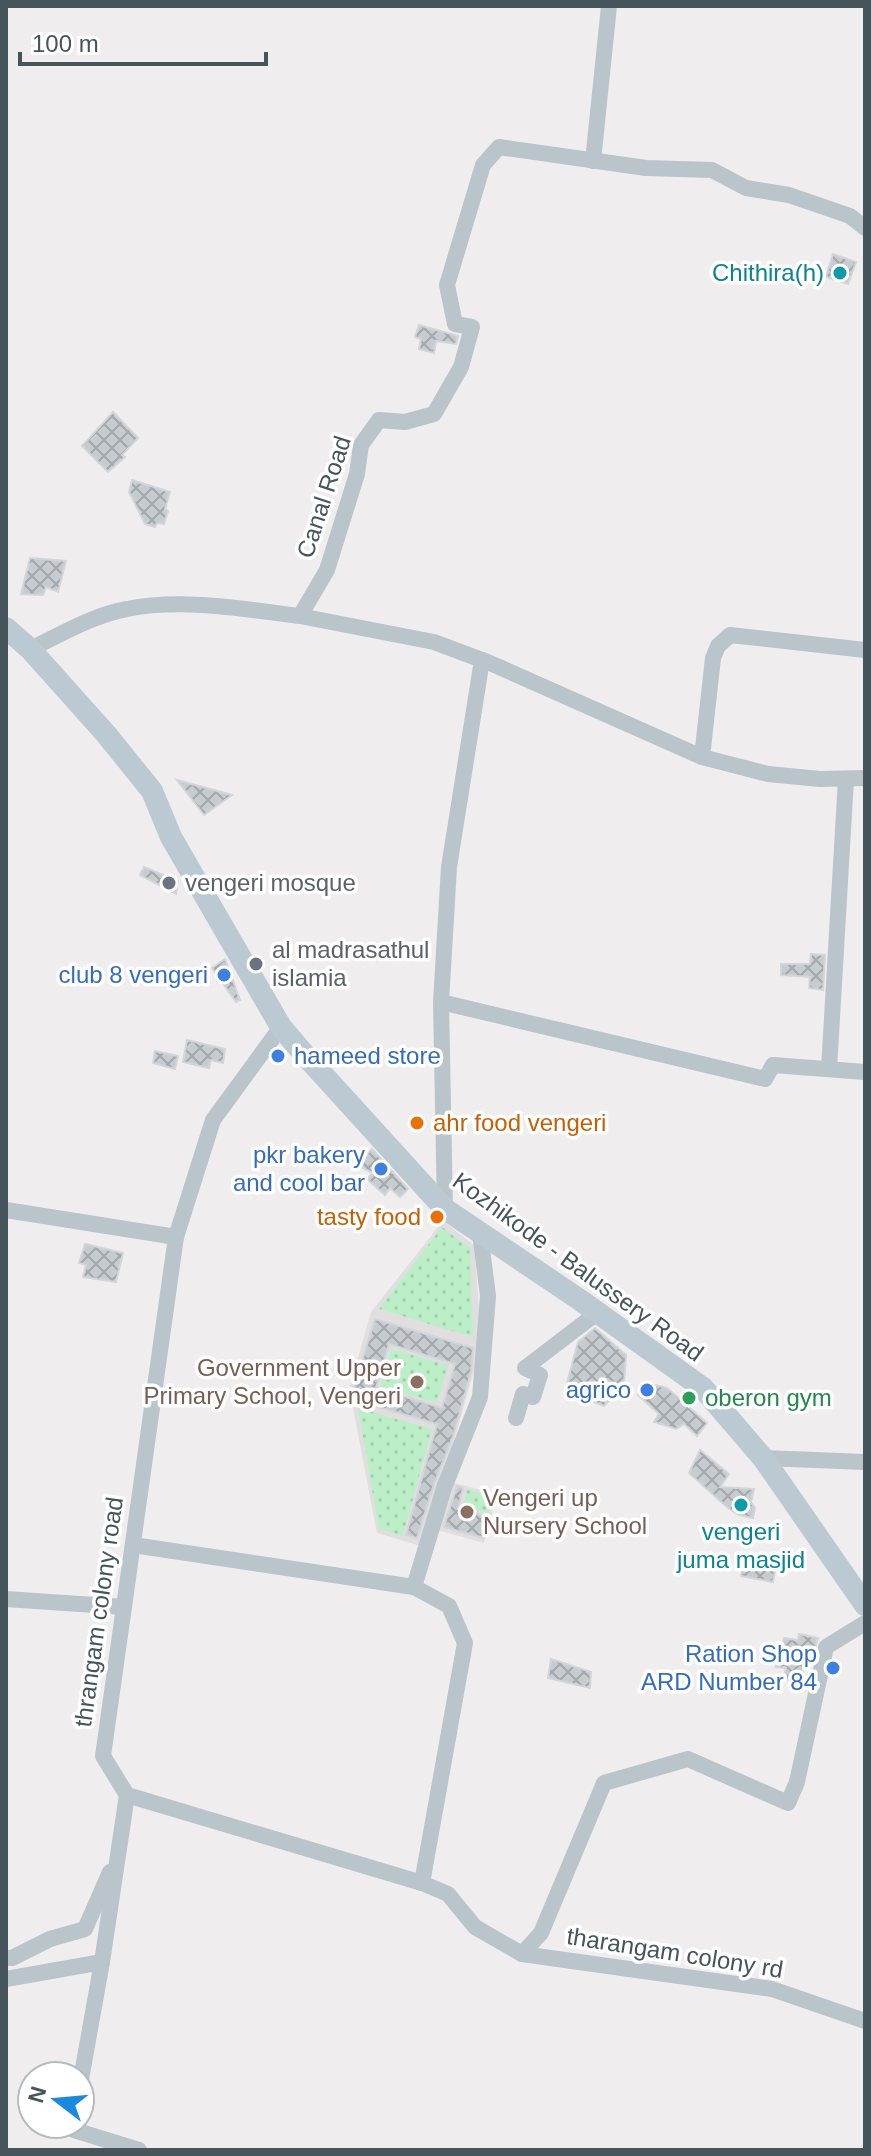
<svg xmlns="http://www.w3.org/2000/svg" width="871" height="2156" font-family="Helvetica,sans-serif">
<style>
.education{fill:#e1dee0}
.grass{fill:url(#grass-dots)}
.building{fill:url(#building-cross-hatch);stroke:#d2d5d9;stroke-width:2;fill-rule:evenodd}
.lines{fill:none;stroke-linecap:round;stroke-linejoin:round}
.street{stroke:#b9c4cb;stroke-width:16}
.secondary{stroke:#bbc9d2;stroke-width:22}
.culture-dot{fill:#0f9aa8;stroke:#fff;stroke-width:3}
.worship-dot{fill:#6b7280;stroke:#fff;stroke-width:3}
.shop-dot{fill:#3f7fe0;stroke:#fff;stroke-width:3}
.food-dot{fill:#e8710a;stroke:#fff;stroke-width:3}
.education-dot{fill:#8d6e63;stroke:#fff;stroke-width:3}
.leisure-dot{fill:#2e9e5b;stroke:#fff;stroke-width:3}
.labels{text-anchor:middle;stroke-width:7;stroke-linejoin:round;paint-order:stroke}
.culture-label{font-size:24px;fill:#0d838f;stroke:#fff;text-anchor:end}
.street-label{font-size:24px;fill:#46545b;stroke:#fff}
.worship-label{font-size:24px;fill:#5b616d;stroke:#fff;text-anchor:start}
.shop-label{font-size:24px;fill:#366cbe;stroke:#fff;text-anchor:end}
.food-label{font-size:24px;fill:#c56008;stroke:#fff;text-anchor:start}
.education-label{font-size:24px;fill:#785e54;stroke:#fff;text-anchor:end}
.leisure-label{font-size:24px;fill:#27864d;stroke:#fff;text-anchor:start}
</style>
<defs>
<pattern id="grass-dots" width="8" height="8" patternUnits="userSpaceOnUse" patternTransform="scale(2)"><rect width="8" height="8" fill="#bceec8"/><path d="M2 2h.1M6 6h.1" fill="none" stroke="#a3ceae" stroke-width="1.8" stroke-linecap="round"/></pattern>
<pattern id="building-cross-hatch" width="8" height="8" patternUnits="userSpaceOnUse" patternTransform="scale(2)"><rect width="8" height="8" fill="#c7ccd0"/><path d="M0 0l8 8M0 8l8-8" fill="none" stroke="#a3a8ac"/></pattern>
</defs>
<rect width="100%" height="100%" fill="#f0edee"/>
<g class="education">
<polygon points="443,1221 474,1245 482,1342 424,1547 377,1533 353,1408 346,1399 371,1312"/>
<polygon points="450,1482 497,1494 484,1543 437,1530"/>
</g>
<g class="grass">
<polygon points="442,1227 470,1248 473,1337 379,1309"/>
<polygon points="391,1349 448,1365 437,1403 380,1386"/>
<polygon points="358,1408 432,1429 403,1536 379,1529"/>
<polygon points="467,1489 494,1496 490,1513 463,1506"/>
</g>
<g class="building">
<polygon points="833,254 856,262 848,284 826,277"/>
<polygon points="419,325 458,336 456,344 436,341 434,353 419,349 421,339 415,337"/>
<polygon points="113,412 138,438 122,455 125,457 108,472 82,446"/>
<polygon points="132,480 170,492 165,509 168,511 164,524 157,523 155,527 145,524 129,492"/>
<polygon points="30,558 66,561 58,592 46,587 43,595 21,594"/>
<polygon points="177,780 232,795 204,815"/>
<polygon points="144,867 178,881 176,894 140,875"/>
<polygon points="811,954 825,955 823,990 809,988 810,977 781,975 781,964 810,964"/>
<polygon points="225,959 240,1000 236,1002 212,968"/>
<polygon points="187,1040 225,1049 223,1063 211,1060 209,1068 183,1062"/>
<polygon points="155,1051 178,1056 175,1069 153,1063"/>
<polygon points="372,1149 408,1189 400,1197 390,1188 385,1195 367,1179 373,1173 357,1165"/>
<polygon points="85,1244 123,1253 116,1282 83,1277 86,1265 79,1263"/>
<path d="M375,1319L473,1348L471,1372L453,1436L434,1484L417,1538L406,1535L437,1424L350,1399ZM389,1344L455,1364L442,1408L376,1388Z"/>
<polygon points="595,1328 626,1355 624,1383 604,1406 565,1391 578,1342"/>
<polygon points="644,1382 667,1388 707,1423 697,1436 684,1424 676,1429 654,1422 659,1414 638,1395"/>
<polygon points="700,1450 729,1474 720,1487 754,1489 751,1502 755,1508 753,1518 739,1515 728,1508 689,1473"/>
<polygon points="457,1486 463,1488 458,1509 490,1517 484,1538 444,1527"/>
<polygon points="745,1554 777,1559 773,1582 741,1576"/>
<polygon points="799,1634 818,1638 812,1659 806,1658 801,1682 783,1679 786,1668 776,1667 784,1638 798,1640"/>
<polygon points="551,1659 591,1672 590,1688 548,1678"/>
</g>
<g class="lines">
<g class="street">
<polyline points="593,161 609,6"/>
<polyline points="300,616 434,642 490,663 702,757 768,774 820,779 865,778"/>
<path d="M30,649C60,635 93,615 127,609C182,598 244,609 300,616L327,570L357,474L361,445L379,420L405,422L434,414L461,367L472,327L455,324L447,285L483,165L499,147L646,168L712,170L746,188L789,195L850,216L865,228"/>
<polyline points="702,757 713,658 718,646 730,635 865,650"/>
<polyline points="441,1002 449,867 482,660"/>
<polyline points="281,1027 213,1120 176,1237 103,1756 127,1795 422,1883 448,1894 475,1927 522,1954 772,1989 865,2021"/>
<polyline points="829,1069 846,779"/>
<polyline points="445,1209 441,1002 765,1079 773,1065 865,1072"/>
<polyline points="6,1210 176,1237"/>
<polyline points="516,1418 523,1394 533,1397 540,1375 525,1368 597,1313"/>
<polyline points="763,1458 865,1462"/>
<polyline points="133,1545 414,1587 449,1606 465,1643 422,1883"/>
<polyline points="414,1587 444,1488 480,1397 488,1296 480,1233"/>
<polyline points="6,1599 124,1607"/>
<polyline points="522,1954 541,1933 604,1783 688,1759 788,1803 797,1782 826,1647 865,1623"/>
<polyline points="6,1958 12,1958 50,1939 85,1929 110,1872"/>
<polyline points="102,1962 127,1795"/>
<polyline points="6,1979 102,1962 80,2085"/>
<polyline points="74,2124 74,2130 116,2143"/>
<polyline points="114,2150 116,2143 139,2150"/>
</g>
<polyline class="secondary" points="6,628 30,649 106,734 152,791 171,837 227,934 281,1027 304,1054 445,1209 580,1300 703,1388 763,1458 865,1605"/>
</g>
<g class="culture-dot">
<circle cx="840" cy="273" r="8"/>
<circle cx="741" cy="1505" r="8"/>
</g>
<g class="worship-dot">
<circle cx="169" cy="883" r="8"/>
<circle cx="256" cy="964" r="8"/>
</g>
<g class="shop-dot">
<circle cx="224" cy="975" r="8"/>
<circle cx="278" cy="1056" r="8"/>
<circle cx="381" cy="1169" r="8"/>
<circle cx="647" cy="1390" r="8"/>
<circle cx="833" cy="1668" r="8"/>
</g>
<g class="food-dot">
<circle cx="417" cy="1123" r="8"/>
<circle cx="437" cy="1217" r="8"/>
</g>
<g class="education-dot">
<circle cx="417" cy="1382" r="8"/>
<circle cx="467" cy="1512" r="8"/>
</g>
<circle class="leisure-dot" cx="689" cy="1398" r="8"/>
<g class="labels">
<g class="culture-label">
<text x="824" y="281">Chithira(h)</text>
<text x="741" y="1540" text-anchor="middle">vengeri<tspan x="741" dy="28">juma masjid</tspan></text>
</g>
<g class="street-label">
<text transform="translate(324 497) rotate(-72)" y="8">Canal Road</text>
<text transform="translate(578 1267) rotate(36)" y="8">Kozhikode - Balussery Road</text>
<text transform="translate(99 1612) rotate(-82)" y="8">thrangam colony road</text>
<text transform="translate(675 1953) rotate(9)" y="8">tharangam colony rd</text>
</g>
<g class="worship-label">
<text x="185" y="891">vengeri mosque</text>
<text x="272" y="958">al madrasathul<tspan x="272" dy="28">islamia</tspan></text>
</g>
<g class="shop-label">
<text x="208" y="983">club 8 vengeri</text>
<text x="294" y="1064" text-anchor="start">hameed store</text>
<text x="365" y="1163">pkr bakery<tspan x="365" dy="28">and cool bar</tspan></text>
<text x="631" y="1398">agrico</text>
<text x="817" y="1662">Ration Shop<tspan x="817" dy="28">ARD Number 84</tspan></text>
</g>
<g class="food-label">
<text x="433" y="1131">ahr food vengeri</text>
<text x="421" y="1225" text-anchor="end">tasty food</text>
</g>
<g class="education-label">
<text x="401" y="1376">Government Upper<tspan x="401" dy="28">Primary School, Vengeri</tspan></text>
<text x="483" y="1506" text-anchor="start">Vengeri up<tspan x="483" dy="28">Nursery School</tspan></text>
</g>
<g class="leisure-label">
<text x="705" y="1406">oberon gym</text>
</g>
</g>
<rect width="871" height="2156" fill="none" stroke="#46545b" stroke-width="16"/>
<g transform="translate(56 2100) rotate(286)"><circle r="38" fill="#ffffff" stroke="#b5bbbd" stroke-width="2"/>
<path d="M0-6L14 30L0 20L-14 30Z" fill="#1b8add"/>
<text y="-12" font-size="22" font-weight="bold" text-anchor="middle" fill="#46545b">N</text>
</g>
<path d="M20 52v12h246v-12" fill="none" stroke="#46545b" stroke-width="4"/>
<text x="32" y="52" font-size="24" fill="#46545b" stroke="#ffffff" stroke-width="6" paint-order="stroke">100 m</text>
</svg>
